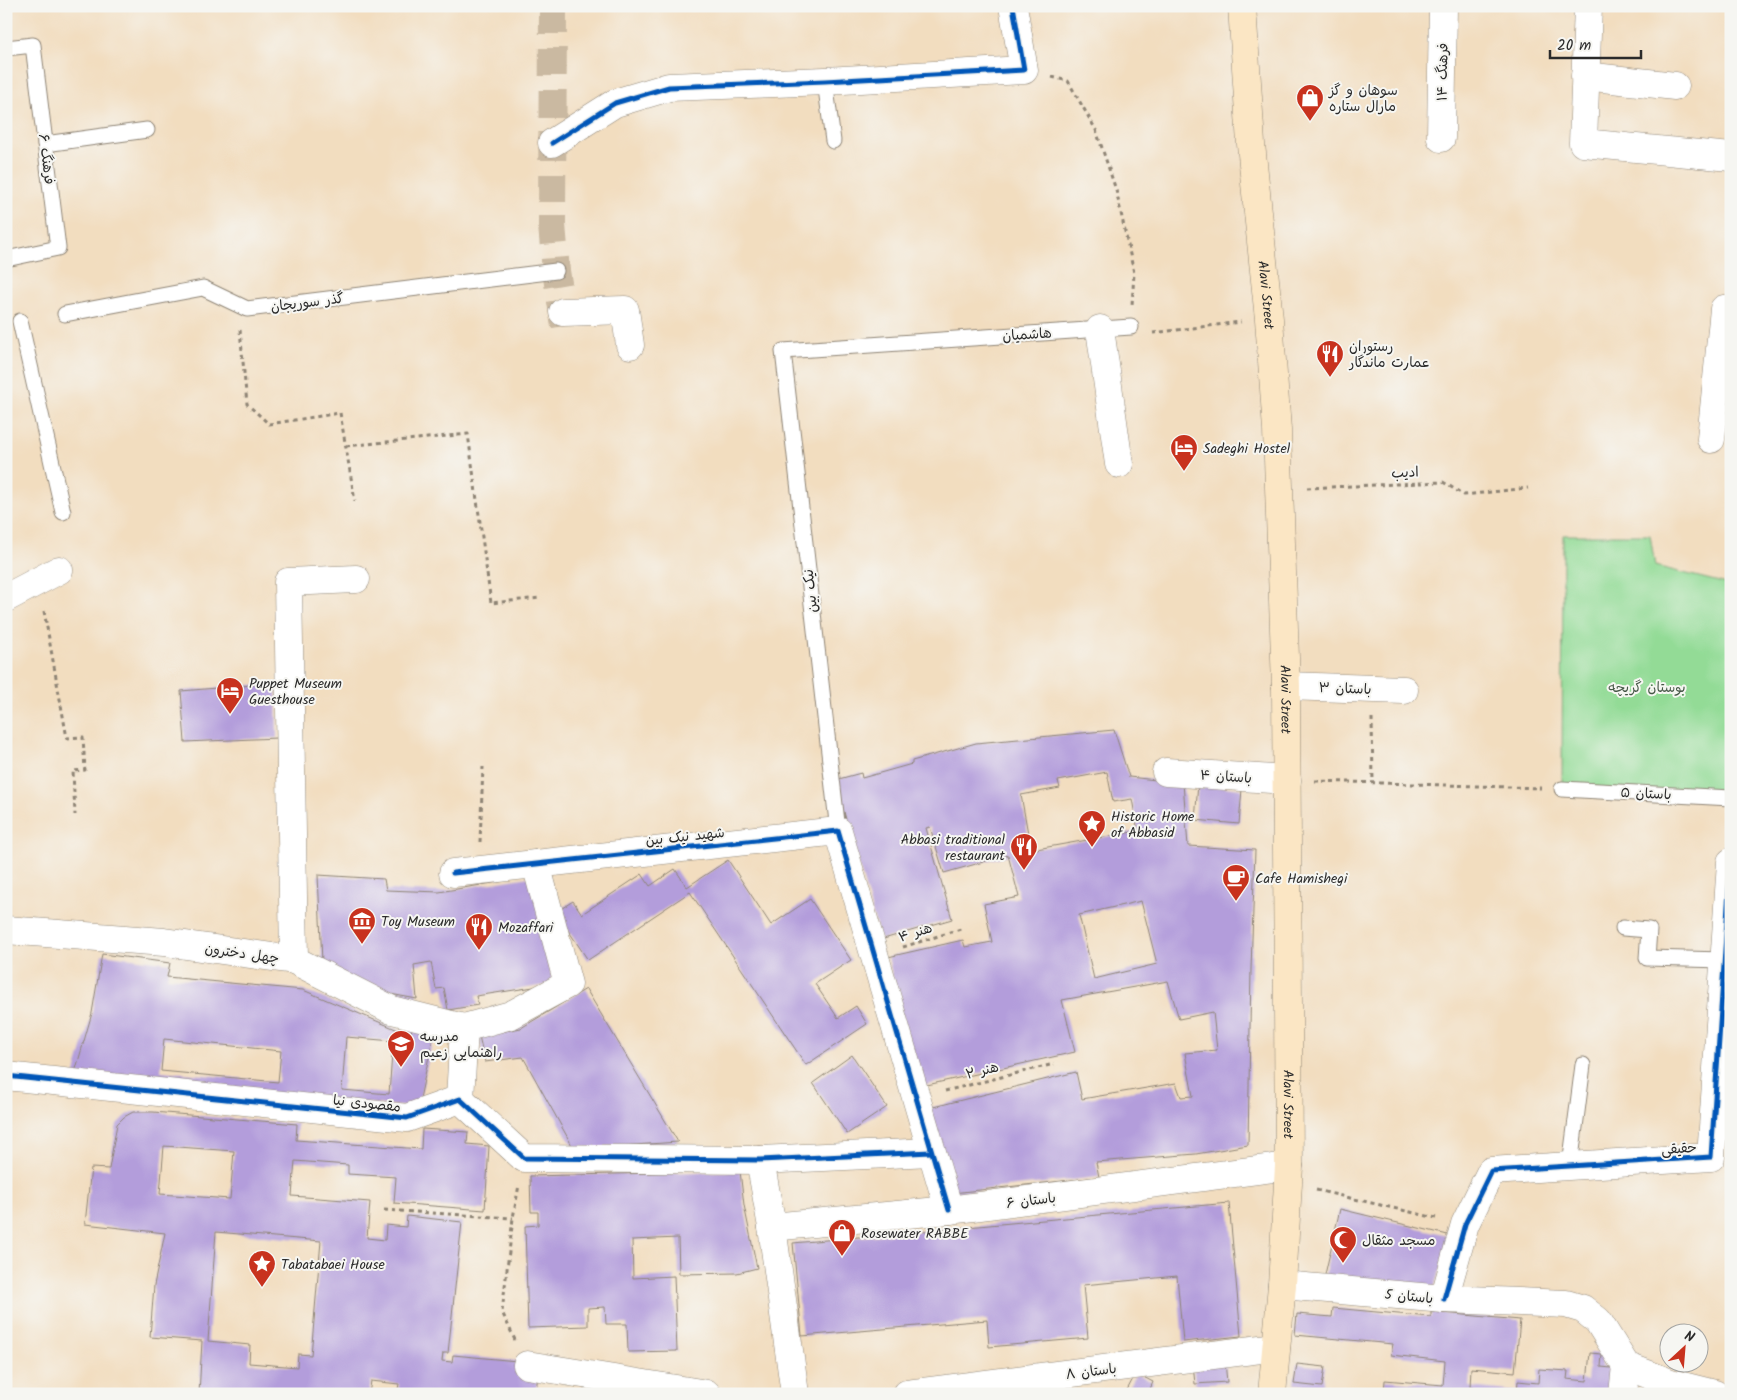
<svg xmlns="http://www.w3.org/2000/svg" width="1737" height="1400" font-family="Kalam,'Playpen Sans Arabic',sans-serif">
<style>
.green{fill:#93db96;stroke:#5f8360}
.building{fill:#b39ddb;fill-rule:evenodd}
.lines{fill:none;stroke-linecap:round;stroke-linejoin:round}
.minor-tunnel{stroke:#cab9a1;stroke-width:28;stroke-dasharray:28 14;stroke-linecap:butt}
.service-casing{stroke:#8e8475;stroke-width:17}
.minor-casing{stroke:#8e8475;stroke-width:29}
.secondary-casing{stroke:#8e8475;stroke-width:29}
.path{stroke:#8e8475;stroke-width:3;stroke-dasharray:4 4;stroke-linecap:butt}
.service{stroke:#fff;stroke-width:15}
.minor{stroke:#fff;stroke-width:28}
.secondary{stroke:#fbe6c4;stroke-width:28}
.cycleway-casing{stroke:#f6f6f2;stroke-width:8}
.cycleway{stroke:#0057b8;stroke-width:5}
.labels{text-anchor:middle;stroke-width:4;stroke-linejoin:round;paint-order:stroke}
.street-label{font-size:14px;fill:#2b2b2b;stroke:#f6f6f2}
.poi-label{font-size:14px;fill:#2b2b2b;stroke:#f6f6f2;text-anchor:start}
.park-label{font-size:14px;fill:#455746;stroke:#f6f6f2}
</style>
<rect width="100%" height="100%" fill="#f6f6f2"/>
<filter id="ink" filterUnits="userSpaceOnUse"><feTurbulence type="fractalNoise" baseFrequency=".02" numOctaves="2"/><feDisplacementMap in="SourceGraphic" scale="10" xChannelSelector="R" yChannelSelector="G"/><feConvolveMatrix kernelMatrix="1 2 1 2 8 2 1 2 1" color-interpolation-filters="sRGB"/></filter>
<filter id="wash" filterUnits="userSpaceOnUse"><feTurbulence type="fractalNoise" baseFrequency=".0096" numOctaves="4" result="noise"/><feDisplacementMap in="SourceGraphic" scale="20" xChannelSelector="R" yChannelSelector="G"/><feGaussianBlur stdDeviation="1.12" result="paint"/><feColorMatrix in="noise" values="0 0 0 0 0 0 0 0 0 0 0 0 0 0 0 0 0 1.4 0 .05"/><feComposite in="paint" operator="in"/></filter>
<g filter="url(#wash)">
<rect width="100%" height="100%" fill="#f2ddbf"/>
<polygon class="green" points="1563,535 1650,535 1655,566 1731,585 1731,798 1562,789"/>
<g id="blocks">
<g class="building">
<polygon points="276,683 277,738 185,742 181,691"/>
<path d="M1114,730L1129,777L1183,783L1188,846L1255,850L1251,969L1248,1145L1196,1154L1096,1162L1099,1177L952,1193L925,1109L1076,1072L1082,1099L1176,1083L1181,1097L1193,1096L1185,1053L1217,1050L1213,1012L1179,1019L1168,981L1062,1000L1075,1052L918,1087L888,957L963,940L965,947L992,942L984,904L1019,897L1008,855L944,873L930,827L926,828L952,919L880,940L835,780L861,773L862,778L912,764V761L976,743ZM1107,772L1113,802L1132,799L1138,831L1031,850L1021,795L1060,788L1058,781ZM1141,901L1157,964L1094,979L1079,915Z"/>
<polygon points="1198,784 1242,789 1239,824 1195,820"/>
<polygon points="728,860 771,925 810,899 851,960 815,984 838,1018 856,1006 867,1024 806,1065 690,892 588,960 556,912 573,901 582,914 642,874 650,886 675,869 687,887"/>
<polygon points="318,875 384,879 386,890 439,892 535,876 553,984 476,996 478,1005 448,1010 444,988 436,989 431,962 414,965 417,999 358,988 322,962"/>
<path d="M102,954L170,963L167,977L303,990L410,1035L414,1023L435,1028L418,1108L74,1076L92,1013ZM346,1037L393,1041L389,1094L342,1090ZM164,1039L281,1051L278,1082L161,1071Z"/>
<polygon points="586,989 678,1142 574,1149 523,1057 485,1062 479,1036 521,1028"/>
<polygon points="852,1055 887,1107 847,1134 813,1083"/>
<path d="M133,1112H153L297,1124L296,1140L421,1149L422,1129L468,1132L467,1144L489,1146L485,1210L394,1203L396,1177L348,1174V1165L295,1161L292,1196L370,1202L367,1238L385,1240L386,1225L406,1227L407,1216L462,1222L448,1353H443L442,1361L452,1362L453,1355L517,1361L538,1372L536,1394H397L399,1384L371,1381L369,1394H199L202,1341L150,1337L154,1285L165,1233L85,1224L91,1168L109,1169L117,1124L124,1117ZM164,1146L234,1151L230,1199L160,1194ZM216,1232L321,1241L311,1355L298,1354L297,1367L249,1363L250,1345L208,1341Z"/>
<polygon points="740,1171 744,1205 757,1268 737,1273 679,1274 678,1238 632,1240 633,1278 674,1276 677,1351 628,1352 627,1324 606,1324 605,1307 588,1308 588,1326 528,1328 525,1226 538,1225 538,1212 531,1212 530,1176"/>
<polygon points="1229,1203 1241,1336 1183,1342 1177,1276 1083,1285 1088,1338 989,1347 987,1320 802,1336 793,1243"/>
<polygon points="1340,1209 1452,1236 1433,1291 1324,1279"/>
<polygon points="1333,1308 1431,1317 1431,1312 1520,1320 1515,1372 1471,1368 1470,1387 1517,1392 1518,1381 1538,1383 1539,1369 1568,1371 1567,1379 1587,1381 1590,1353 1602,1354 1601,1367 1622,1369 1620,1394 1384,1394 1385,1380 1443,1385 1445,1361 1391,1355 1393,1344 1295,1335 1297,1314 1332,1317"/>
<polygon points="1225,1362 1227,1382 1195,1384 1193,1364"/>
<polygon points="1297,1364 1325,1367 1322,1387 1294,1384"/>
<polygon points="1136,1373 1153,1382 1148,1394 1125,1394"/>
</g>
</g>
</g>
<g filter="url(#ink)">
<use href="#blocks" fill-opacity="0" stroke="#8e8475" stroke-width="1"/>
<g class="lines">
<polyline class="minor-tunnel" points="553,6 552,225 556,271 565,326"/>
<defs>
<g id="service">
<polyline points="6,48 33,45 58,248 6,259"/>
<polyline points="825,81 833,141"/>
<polyline points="45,144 147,130"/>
<polyline points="65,314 203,288 247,309 556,271"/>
<polyline points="20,321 63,512"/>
<polyline points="1562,789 1731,798"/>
<polyline points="838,831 783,351 1131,327"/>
<polyline points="1623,928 1649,930 1647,958 1724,960"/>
<polyline points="1712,1133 1731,1133"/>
<polyline points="1570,1166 1583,1065"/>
</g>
<g id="minor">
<polyline points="1588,6 1583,143 1731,157"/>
<polyline points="1585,76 1675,86"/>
<polyline points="1441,138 1443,6"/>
<polyline points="552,143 615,103 669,87 825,81 1024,70 1013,6"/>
<polyline points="563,312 625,310 630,345"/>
<polyline points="1100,329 1119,464"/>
<polyline points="1711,439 1724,309 1731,309"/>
<polyline points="6,598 59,570"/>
<polyline points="1286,686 1404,690"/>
<polyline points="1166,772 1287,780"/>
<polyline points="453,873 838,831 949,1210"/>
<polyline points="6,930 164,942 294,960 392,1010 464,1028"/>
<polyline points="294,960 288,582 356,579"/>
<polyline points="6,1076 407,1118 460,1099 524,1158 760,1160 931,1152"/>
<polyline points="460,1099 464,1028 511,1015 568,984 536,864"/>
<polyline points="760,1160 772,1227 795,1394"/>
<polyline points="772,1227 949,1210 1289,1166"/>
<polyline points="1282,1285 1444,1299 1566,1304 1583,1309 1598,1321 1626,1366 1671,1383 1715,1394"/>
<polyline points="1444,1299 1465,1224 1491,1171 1711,1157 1731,862"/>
<polyline points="527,1365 707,1394"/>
<polyline points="907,1394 1276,1347"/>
<polyline points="1623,1394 1626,1366"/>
</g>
<g id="secondary">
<path id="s1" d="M1242,6L1251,144L1269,319L1277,430L1286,686L1289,1166L1282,1285L1272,1394"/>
</g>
</defs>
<use href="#service" class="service-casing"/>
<use href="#minor" class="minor-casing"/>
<use href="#secondary" class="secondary-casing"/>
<g class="path">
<polyline points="1052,77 1068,81 1096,130 1116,190 1134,273 1132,305"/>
<polyline points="240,330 247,404 269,424 340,413 355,501"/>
<polyline points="1153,333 1241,322"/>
<polyline points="346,446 468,434 491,603 540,598"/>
<polyline points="1307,488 1443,482 1464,495 1528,488"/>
<polyline points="44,611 67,738 83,737 85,770 73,771 75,815"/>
<polyline points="1372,718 1373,783"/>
<polyline points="1315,781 1541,788"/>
<polyline points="480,842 483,767"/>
<polyline points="903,947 964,928"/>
<polyline points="945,1091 1054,1064"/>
<polyline points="1316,1190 1436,1218"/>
<polyline points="384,1210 513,1218"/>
<polyline points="515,1340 502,1312 513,1218 519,1185"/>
</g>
<use href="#service" class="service"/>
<use href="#minor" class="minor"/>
<use href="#secondary" class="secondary"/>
<defs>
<g id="cycleway">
<polyline points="552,143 615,103 669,87 825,81 1024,70 1013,6"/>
<polyline points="453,873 838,831 949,1210"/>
<polyline points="6,1076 407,1118 460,1099 524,1158 760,1160 931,1152"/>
<polyline points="1444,1299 1465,1224 1491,1171 1711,1157 1731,862"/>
</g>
</defs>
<use href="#cycleway" class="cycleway-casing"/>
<use href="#cycleway" class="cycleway"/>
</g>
</g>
<defs>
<symbol id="shop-pin" viewBox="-11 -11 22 30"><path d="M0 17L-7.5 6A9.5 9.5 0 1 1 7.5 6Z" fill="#c8321e" stroke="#f6f6f2"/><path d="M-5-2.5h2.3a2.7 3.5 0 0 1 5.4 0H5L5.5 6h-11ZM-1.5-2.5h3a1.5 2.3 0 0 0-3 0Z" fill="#fff"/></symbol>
<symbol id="restaurant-pin" viewBox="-11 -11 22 30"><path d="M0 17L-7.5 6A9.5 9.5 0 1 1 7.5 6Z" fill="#c8321e" stroke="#f6f6f2"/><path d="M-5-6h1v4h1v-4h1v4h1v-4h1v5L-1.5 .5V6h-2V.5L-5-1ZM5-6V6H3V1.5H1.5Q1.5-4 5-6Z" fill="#fff"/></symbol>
<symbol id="hotel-pin" viewBox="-11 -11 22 30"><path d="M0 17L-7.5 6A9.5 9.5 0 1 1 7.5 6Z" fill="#c8321e" stroke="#f6f6f2"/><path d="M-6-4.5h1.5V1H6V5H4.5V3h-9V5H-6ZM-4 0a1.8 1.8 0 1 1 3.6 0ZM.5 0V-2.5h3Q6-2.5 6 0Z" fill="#fff"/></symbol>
<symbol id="sight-pin" viewBox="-11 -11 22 30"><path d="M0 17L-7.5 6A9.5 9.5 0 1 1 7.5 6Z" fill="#c8321e" stroke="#f6f6f2"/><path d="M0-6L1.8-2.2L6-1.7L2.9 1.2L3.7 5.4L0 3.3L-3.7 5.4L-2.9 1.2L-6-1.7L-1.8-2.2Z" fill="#fff"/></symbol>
<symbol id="cafe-pin" viewBox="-11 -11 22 30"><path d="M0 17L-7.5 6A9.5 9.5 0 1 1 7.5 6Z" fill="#c8321e" stroke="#f6f6f2"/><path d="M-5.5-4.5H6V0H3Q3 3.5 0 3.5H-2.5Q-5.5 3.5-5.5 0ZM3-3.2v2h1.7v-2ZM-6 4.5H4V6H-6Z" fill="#fff"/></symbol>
<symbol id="museum-pin" viewBox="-11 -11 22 30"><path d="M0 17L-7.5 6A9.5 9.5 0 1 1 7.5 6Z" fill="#c8321e" stroke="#f6f6f2"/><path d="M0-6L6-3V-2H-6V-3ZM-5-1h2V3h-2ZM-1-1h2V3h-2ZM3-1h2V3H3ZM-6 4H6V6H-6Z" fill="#fff"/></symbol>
<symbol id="school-pin" viewBox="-11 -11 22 30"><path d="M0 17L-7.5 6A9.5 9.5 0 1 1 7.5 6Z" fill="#c8321e" stroke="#f6f6f2"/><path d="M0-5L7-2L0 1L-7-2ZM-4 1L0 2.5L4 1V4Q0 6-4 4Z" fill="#fff"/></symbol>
<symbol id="mosque-pin" viewBox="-11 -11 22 30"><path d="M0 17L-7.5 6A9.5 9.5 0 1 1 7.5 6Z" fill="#c8321e" stroke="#f6f6f2"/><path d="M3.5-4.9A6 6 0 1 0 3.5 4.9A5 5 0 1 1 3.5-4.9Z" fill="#fff"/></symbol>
</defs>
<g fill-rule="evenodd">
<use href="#shop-pin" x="1294" y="82" width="32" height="43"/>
<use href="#restaurant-pin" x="1314" y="338" width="32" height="43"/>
<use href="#hotel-pin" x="1168" y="432" width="32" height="43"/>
<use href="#hotel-pin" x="214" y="675" width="32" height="43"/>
<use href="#sight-pin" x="1076" y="808" width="32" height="43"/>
<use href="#restaurant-pin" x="1008" y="831" width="32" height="43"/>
<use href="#cafe-pin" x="1220" y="862" width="32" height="43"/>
<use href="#museum-pin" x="346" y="905" width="32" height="43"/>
<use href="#restaurant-pin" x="463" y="911" width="32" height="43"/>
<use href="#school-pin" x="385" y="1028" width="32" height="43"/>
<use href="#shop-pin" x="826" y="1217" width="32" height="43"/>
<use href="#mosque-pin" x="1327" y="1224" width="32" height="43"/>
<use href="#sight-pin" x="246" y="1248" width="32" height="43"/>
</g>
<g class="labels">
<g class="street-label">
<text transform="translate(1442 72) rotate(-89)" y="5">فرهنگ ۱۴</text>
<text transform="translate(47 159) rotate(83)" y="5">فرهنگ ۶</text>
<text dy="5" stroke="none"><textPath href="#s1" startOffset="290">Alavi Street</textPath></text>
<text transform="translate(307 302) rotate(-7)" y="5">گذر سوریجان</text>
<text transform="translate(1027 334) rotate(-4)" y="5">هاشمیان</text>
<text transform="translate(1405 472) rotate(-3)" y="5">ادیب</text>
<text transform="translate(810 591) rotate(-96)" y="5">نیک بین</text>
<text transform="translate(1345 688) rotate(2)" y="5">باستان ۳</text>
<text dy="5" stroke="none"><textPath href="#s1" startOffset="695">Alavi Street</textPath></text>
<text transform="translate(1226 776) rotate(4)" y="5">باستان ۴</text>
<text transform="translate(1646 793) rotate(3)" y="5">باستان ۵</text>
<text transform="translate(685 836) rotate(-6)" y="5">شهید نیک بین</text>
<text transform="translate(915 932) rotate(-18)" y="5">هنر ۴</text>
<text transform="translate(242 953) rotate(8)" y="5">چهل دخترون</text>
<text transform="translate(982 1070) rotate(-14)" y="5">هنر ۲</text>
<text transform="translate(367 1103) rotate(6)" y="5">مقصودی نیا</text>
<text dy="5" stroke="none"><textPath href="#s1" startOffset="1100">Alavi Street</textPath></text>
<text transform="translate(1679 1148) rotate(-4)" y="5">حقیقی</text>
<text transform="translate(1031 1200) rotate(-7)" y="5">باستان ۶</text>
<text transform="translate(1409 1296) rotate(5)" y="5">باستان 5</text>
<text transform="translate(1091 1371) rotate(-7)" y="5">باستان ۸</text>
</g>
<g class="poi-label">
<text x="1329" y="95">سوهان و گز<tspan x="1329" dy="16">مارال ستاره</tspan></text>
<text x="1349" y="351">رستوران<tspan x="1349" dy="16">عمارت ماندگار</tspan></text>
<text x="1203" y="453">Sadeghi Hostel</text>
<text x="249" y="688">Puppet Museum<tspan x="249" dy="16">Guesthouse</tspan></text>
<text x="1111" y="821">Historic Home<tspan x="1111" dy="16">of Abbasid</tspan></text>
<text x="1005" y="844" text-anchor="end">Abbasi traditional<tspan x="1005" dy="16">restaurant</tspan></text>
<text x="1255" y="883">Cafe Hamishegi</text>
<text x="381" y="926">Toy Museum</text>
<text x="498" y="932">Mozaffari</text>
<text x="420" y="1041">مدرسه<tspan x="420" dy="16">راهنمایی زعیم</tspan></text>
<text x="861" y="1238">Rosewater RABBE</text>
<text x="1362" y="1245">مسجد مثقال</text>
<text x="281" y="1269">Tabatabaei House</text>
</g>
<g class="park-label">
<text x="1647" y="692">بوستان گریچه</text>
</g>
</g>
<rect width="1737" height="1400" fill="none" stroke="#f6f6f2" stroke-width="25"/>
<g transform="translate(1684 1348) rotate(26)"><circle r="24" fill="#f6f6f2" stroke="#a5a5a2"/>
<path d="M0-4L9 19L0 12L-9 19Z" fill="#c8321e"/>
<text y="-8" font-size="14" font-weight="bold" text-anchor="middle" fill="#2b2b2b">N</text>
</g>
<path d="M1550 50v8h91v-8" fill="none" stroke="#2b2b2b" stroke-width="2.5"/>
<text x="1557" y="50" font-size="15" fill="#2b2b2b" stroke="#f6f6f2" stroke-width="4" paint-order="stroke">20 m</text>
</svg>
